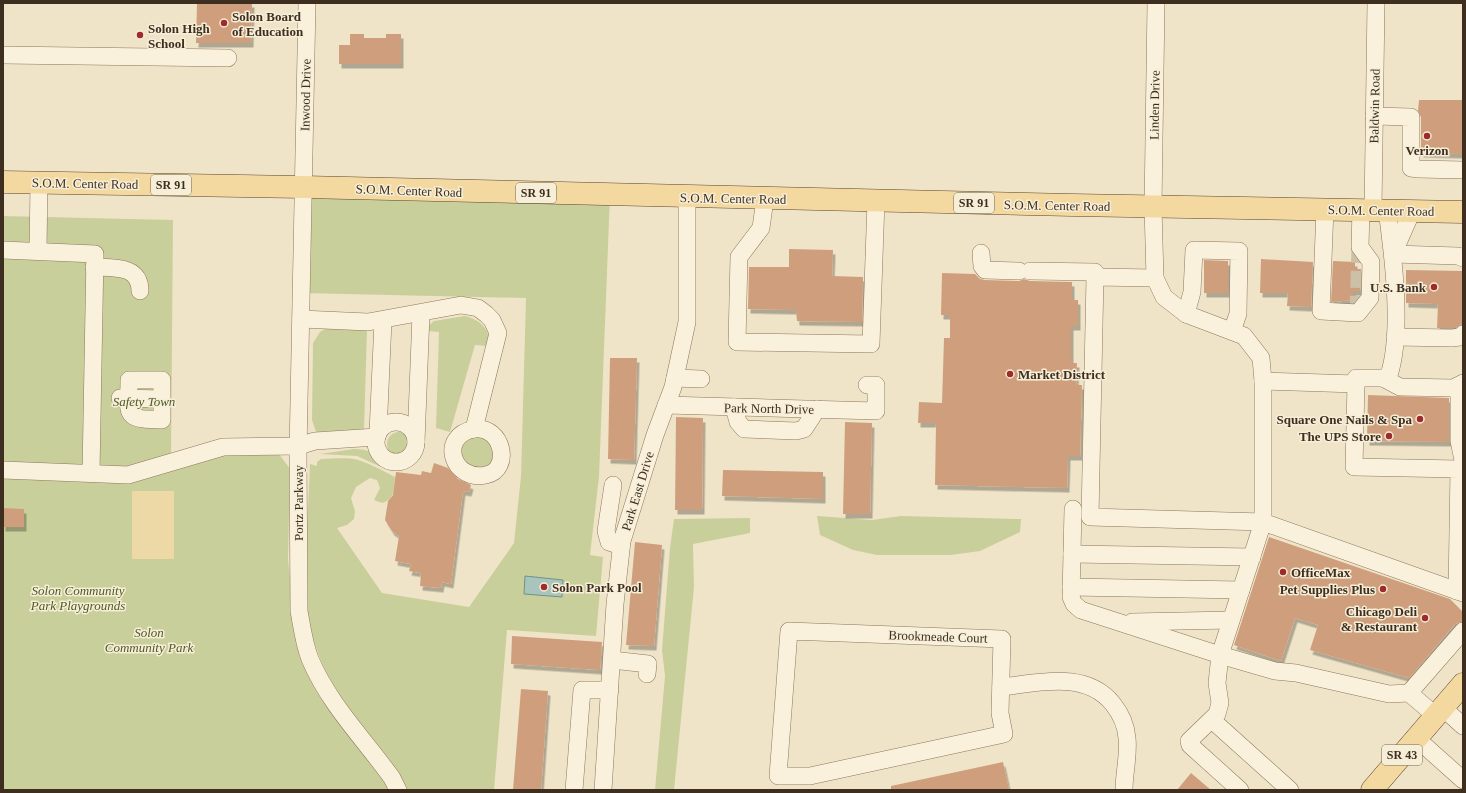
<svg xmlns="http://www.w3.org/2000/svg" width="1466" height="793" font-family="'Times New Roman',serif">
<style>
.green{fill:#c9cf9b}
.sand{fill:#ecd9a5}
.water{fill:#a9c4bc;stroke:#6f938a}
.building{fill:#cf9f7d;filter:url(#shadow)}
.lines{fill:none;stroke-linecap:round;stroke-linejoin:round}
.minor-tunnel{stroke:#ccc0a6;stroke-width:17;stroke-dasharray:17 8;stroke-linecap:butt}
.minor-casing{stroke:#8d765c;stroke-width:18}
.major-casing{stroke:#5b4430;stroke-width:23}
.minor{stroke:#faf1dc;stroke-width:17}
.major{stroke:#f3d9a0;stroke-width:22}
.poi-dot{fill:#9e2a2b;stroke:#f7eed8;stroke-width:1.5}
.labels{text-anchor:middle;stroke-width:3;stroke-linejoin:round;paint-order:stroke}
.shield{fill:#f7eed8;stroke:#756857;stroke-width:1}
.shield-label{font-size:12px;font-weight:bold;fill:#3d2e20}
.poi-label{font-size:13px;font-weight:bold;fill:#3d2e20;stroke:#f7eed8;text-anchor:start}
.street-label{font-size:13px;fill:#3d2e20;stroke:#f7eed8}
.park-label{font-size:13px;font-style:italic;fill:#4d5a26;stroke:#f7eed8}
</style>
<defs>
<filter id="shadow"><feDropShadow dx="2.5" dy="4.5" stdDeviation="0" flood-color="#0004"/></filter>
</defs>
<rect width="100%" height="100%" fill="#f0e4c8"/>
<g class="green">
<path d="M304,187L610,195L599,477L590,555L603,557L596,636L507,630L494,790H405C360,727 312,675 304,594C303,580 305,565 306,552C307,522 309,493 310,464L317,466V462L321,459C332,459 347,457 358,460C366,462 388,473 395,477C394,489 395,499 382,503L374,500L380,488L377,480L370,478L356,487L351,498L355,511L354,519L347,525L337,528L382,593L469,607L514,543L521,476L526,298L301,293Z"/>
<polygon points="3,216 173,220 171,459 231,453 279,454 290,469 288,559 295,629 300,657 390,790 3,790"/>
<path d="M465,316C480,320 491,329 489,346L475,345L450,432L436,428L439,332L427,331V327L434,321Z"/>
<polygon points="326,328 367,330 364,430 316,432 312,420 313,343 320,332"/>
<circle cx="399" cy="444" r="12"/>
<polygon points="481,434 495,447 492,466 468,471 457,450 462,439"/>
<path d="M354,449C368,449 375,453 384,463L381,467L357,456L320,454Z"/>
<polygon points="817,516 872,520 901,516 1021,519 1020,532 980,551 951,555 877,555 853,550 820,535"/>
<polygon points="750,518 750,533 693,544 694,587 674,790 655,790 665,676 662,650 670,548 674,519"/>
</g>
<rect class="sand" x="132" y="491" width="42" height="68"/>
<polygon class="water" points="525,576 563,580 562,597 524,594"/>
<g class="building">
<polygon points="197,3 252,3 251,43 196,43"/>
<polygon points="350,34 364,34 364,38 386,38 386,34 401,34 401,64 339,64 339,45 350,45"/>
<polygon points="1419,100 1463,100 1463,154 1421,153 1421,117 1418,111"/>
<polygon points="789,249 833,250 832,276 863,277 862,322 797,321 796,310 748,309 749,267 789,267"/>
<polygon points="1261,259 1313,262 1311,307 1287,306 1288,293 1260,293"/>
<polygon points="1204,260 1228,261 1228,293 1204,293"/>
<polygon points="1333,261 1355,262 1355,269 1361,269 1360,291 1353,291 1353,300 1331,302"/>
<polygon points="1406,270 1463,271 1462,324 1455,328 1437,328 1438,304 1406,303"/>
<polygon points="942,273 975,274 980,279 985,280 1019,281 1024,279 1030,281 1072,282 1072,300 1078,300 1078,326 1071,326 1071,363 1077,363 1076,385 1082,385 1080,456 1068,456 1067,488 935,485 936,423 918,423 919,402 942,403 944,338 950,338 950,315 941,315"/>
<polygon points="610,358 637,358 634,460 608,459"/>
<polygon points="1368,395 1449,398 1449,442 1367,441"/>
<polygon points="676,417 703,418 702,510 675,510"/>
<polygon points="845,422 872,423 870,514 843,514"/>
<polygon points="434,463 448,468 458,479 471,485 469,492 463,491 451,584 442,582 441,588 420,586 421,573 409,571 411,564 395,561 399,536 392,531 385,520 388,501 393,495 396,472 421,475 422,471 431,473"/>
<polygon points="723,470 823,472 823,499 722,496"/>
<polygon points="3,508 24,509 24,527 3,527"/>
<polygon points="1269,537 1450,599 1463,612 1463,621 1455,624 1409,678 1310,650 1318,625 1295,618 1281,661 1234,645"/>
<polygon points="635,542 662,545 654,646 626,645"/>
<polygon points="512,636 602,642 600,670 511,664"/>
<polygon points="521,689 548,691 541,790 513,790"/>
<polygon points="1003,762 1009,790 891,790 891,786"/>
<polygon points="1191,773 1211,790 1177,790"/>
</g>
<g class="lines">
<polyline class="minor-tunnel" points="1358,313 1360,247"/>
<defs>
<g id="minor">
<path d="M307,3L298,452L299,611C302,627 304,644 310,659C329,704 364,739 392,778L398,790"/>
<polyline points="1156,3 1153,207 1155,278 1164,297 1186,314 1244,336 1261,358 1263,381 1263,522 1463,593"/>
<polyline points="3,55 228,58"/>
<polyline points="1374,116 1411,117 1411,168 1418,169 1463,170"/>
<polyline points="765,199 761,228 739,257 737,342 871,344 876,201"/>
<polyline points="1325,209 1321,311 1358,313 1370,298 1371,262 1360,247 1361,209"/>
<polyline points="1373,210 1376,3"/>
<polyline points="3,250 95,254 91,473"/>
<polyline points="38,250 39,182"/>
<polyline points="981,253 982,266 985,270 1019,271"/>
<polyline points="1393,254 1458,256 1463,258"/>
<polyline points="1393,254 1412,211"/>
<path d="M94,267C114,268 140,265 140,291"/>
<polyline points="1030,271 1095,272"/>
<polyline points="1155,278 1095,277 1090,517 1263,522 1220,655 1275,671 1296,673 1389,694 1409,693 1436,716"/>
<polyline points="1186,314 1192,292 1194,250 1239,251 1238,314 1232,331"/>
<polyline points="301,319 368,322 461,305 478,308 486,314 492,320 498,333 474,429"/>
<polyline points="1395,337 1452,338 1460,337 1463,334"/>
<polyline points="675,378 701,379"/>
<path d="M1356,378H1383L1389,375C1403,332 1393,255 1387,210"/>
<polyline points="1383,378 1400,387 1453,388 1463,383"/>
<path d="M129,380H162V420C122,419 129,416 129,380Z"/>
<polyline points="1263,381 1356,384 1354,467 1459,469 1457,591"/>
<polyline points="1459,386 1459,441 1463,460"/>
<polyline points="120,398 162,399"/>
<polyline points="666,405 876,411 876,385 867,385"/>
<polyline points="734,407 738,422 744,429 796,431 804,429 817,409"/>
<circle cx="396" cy="442" r="20"/>
<path d="M474,429C503,425 512,470 486,475C452,482 438,436 474,429Z"/>
<polyline points="378,433 383,321"/>
<polyline points="416,442 421,314"/>
<polyline points="3,470 128,475 223,447 298,446 315,441 377,437"/>
<polyline points="613,485 606,531 609,542 621,546"/>
<polyline points="1073,509 1071,597 1074,604 1081,610 1220,655 1217,683 1220,703 1217,714 1189,741 1190,745 1240,790"/>
<polyline points="1072,554 1252,557"/>
<polyline points="1071,587 1241,590"/>
<polyline points="1132,622 1231,620"/>
<polygon points="789,631 1002,639 1000,713 1004,734 810,776 778,776"/>
<polyline points="612,660 648,664 647,674"/>
<path d="M1001,687C1038,683 1086,670 1113,704C1121,714 1126,726 1127,738C1129,755 1124,773 1124,790"/>
<polyline points="1409,693 1463,631"/>
<polyline points="1443,708 1463,726"/>
<polyline points="1212,720 1290,790"/>
<polyline points="1416,738 1463,780"/>
<polyline points="574,790 582,690 610,690"/>
<polyline points="603,790 615,604 622,541 655,435 673,387 687,322 687,197"/>
</g>
<g id="major">
<polyline points="3,182 304,187 1072,205 1463,212"/>
<polyline points="1372,790 1463,684"/>
</g>
</defs>
<use href="#minor" class="minor-casing"/>
<use href="#major" class="major-casing"/>
<use href="#minor" class="minor"/>
<use href="#major" class="major"/>
</g>
<g class="poi-dot">
<circle cx="224" cy="23" r="4"/>
<circle cx="140" cy="35" r="4"/>
<circle cx="1427" cy="136" r="4"/>
<circle cx="1434" cy="287" r="4"/>
<circle cx="1010" cy="374" r="4"/>
<circle cx="1420" cy="419" r="4"/>
<circle cx="1389" cy="436" r="4"/>
<circle cx="1283" cy="572" r="4"/>
<circle cx="544" cy="587" r="4"/>
<circle cx="1383" cy="589" r="4"/>
<circle cx="1425" cy="618" r="4"/>
</g>
<g class="labels">
<g class="shield">
<rect x="151" y="175" width="40" height="20" rx="3"/>
<rect x="516" y="183" width="40" height="20" rx="3"/>
<rect x="954" y="193" width="40" height="20" rx="3"/>
<rect x="1382" y="745" width="40" height="20" rx="3"/>
</g>
<g class="shield-label">
<text x="171" y="189">SR 91</text>
<text x="536" y="197">SR 91</text>
<text x="974" y="207">SR 91</text>
<text x="1402" y="759">SR 43</text>
</g>
<g class="poi-label">
<text x="232" y="21">Solon Board<tspan x="232" dy="15">of Education</tspan></text>
<text x="148" y="33">Solon High<tspan x="148" dy="15">School</tspan></text>
<text x="1427" y="155" text-anchor="middle">Verizon</text>
<text x="1426" y="292" text-anchor="end">U.S. Bank</text>
<text x="1018" y="379">Market District</text>
<text x="1412" y="424" text-anchor="end">Square One Nails &amp; Spa</text>
<text x="1381" y="441" text-anchor="end">The UPS Store</text>
<text x="1291" y="577">OfficeMax</text>
<text x="552" y="592">Solon Park Pool</text>
<text x="1375" y="594" text-anchor="end">Pet Supplies Plus</text>
<text x="1417" y="616" text-anchor="end">Chicago Deli<tspan x="1417" dy="15">&amp; Restaurant</tspan></text>
</g>
<g class="street-label">
<text transform="translate(305 95) rotate(-89)" y="5">Inwood Drive</text>
<text transform="translate(1154 105) rotate(-89)" y="5">Linden Drive</text>
<text transform="translate(1374 106) rotate(-89)" y="5">Baldwin Road</text>
<text transform="translate(85 183) rotate(1)" y="5">S.O.M. Center Road</text>
<text transform="translate(409 190) rotate(2)" y="5">S.O.M. Center Road</text>
<text transform="translate(733 198) rotate(1)" y="5">S.O.M. Center Road</text>
<text transform="translate(1057 205) rotate(1)" y="5">S.O.M. Center Road</text>
<text transform="translate(1381 210) rotate(1)" y="5">S.O.M. Center Road</text>
<text transform="translate(769 408) rotate(1)" y="5">Park North Drive</text>
<text transform="translate(637 491) rotate(-73)" y="5">Park East Drive</text>
<text transform="translate(298 503) rotate(-90)" y="5">Portz Parkway</text>
<text transform="translate(938 636) rotate(2)" y="5">Brookmeade Court</text>
</g>
<g class="park-label">
<text x="144" y="406">Safety Town</text>
<text x="78" y="595">Solon Community<tspan x="78" dy="15">Park Playgrounds</tspan></text>
<text x="149" y="637">Solon<tspan x="149" dy="15">Community Park</tspan></text>
</g>
</g>
<rect width="1466" height="793" fill="none" stroke="#3d2e20" stroke-width="8"/>
</svg>
